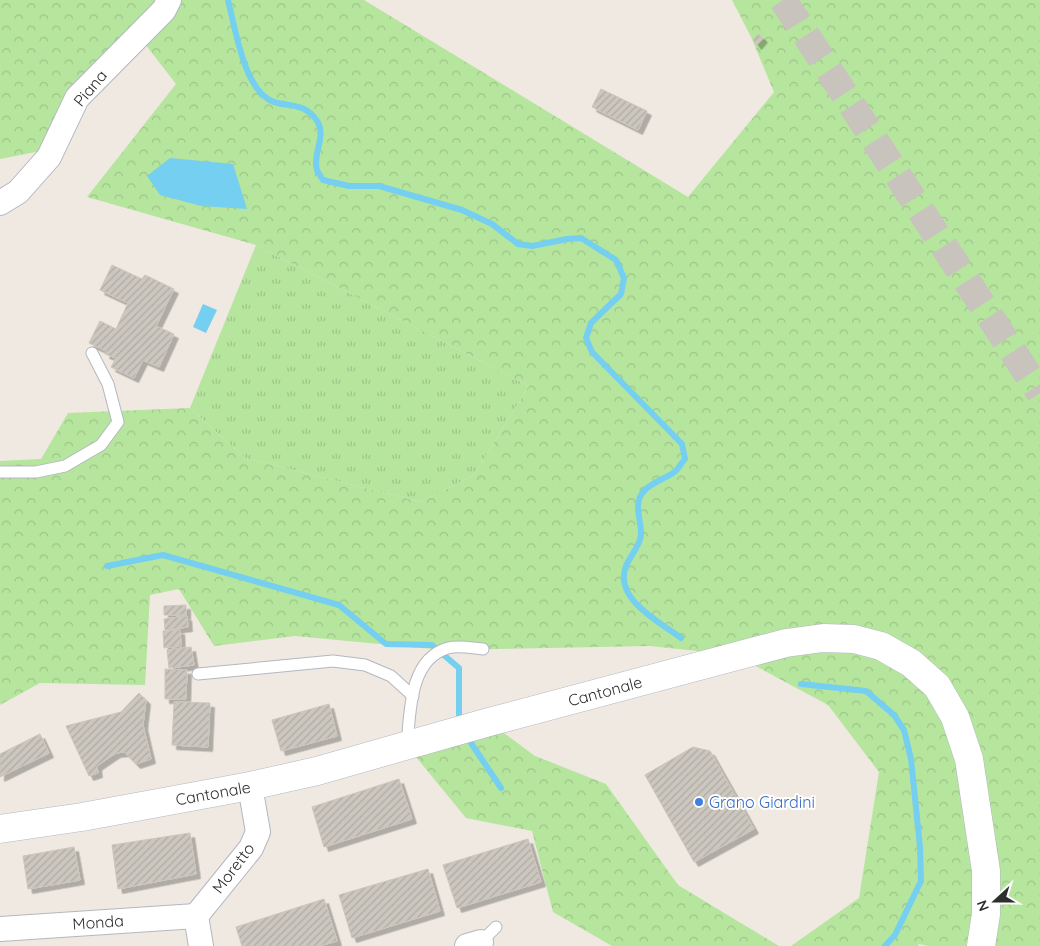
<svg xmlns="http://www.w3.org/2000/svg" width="1040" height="946" font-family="Quicksand,sans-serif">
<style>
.grass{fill:url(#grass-tufts)}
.forest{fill:url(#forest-crowns)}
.water{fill:#75cff0}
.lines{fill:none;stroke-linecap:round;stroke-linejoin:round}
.stream{stroke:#75cff0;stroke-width:6}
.building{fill:url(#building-hatch);stroke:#cbc5ba;filter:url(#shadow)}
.trunk-tunnel{stroke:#c8c4bd;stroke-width:28;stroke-dasharray:28 14;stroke-linecap:butt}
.service-casing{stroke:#b4b7c1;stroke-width:13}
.minor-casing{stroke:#b4b7c1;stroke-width:26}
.tertiary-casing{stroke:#b4b7c1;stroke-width:29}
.service{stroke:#fff;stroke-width:11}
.minor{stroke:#fff;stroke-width:24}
.tertiary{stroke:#fff;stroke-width:28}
.shop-dot{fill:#3f7fe0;stroke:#fff;stroke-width:2}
.labels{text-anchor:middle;stroke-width:4;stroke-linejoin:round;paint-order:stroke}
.street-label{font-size:16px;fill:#2e2e2e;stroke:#fff}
.shop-label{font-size:16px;fill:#366cbe;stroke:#fff;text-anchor:start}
</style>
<defs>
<pattern id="grass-tufts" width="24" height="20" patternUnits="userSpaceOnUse" patternTransform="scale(1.25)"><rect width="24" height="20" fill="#b6e59e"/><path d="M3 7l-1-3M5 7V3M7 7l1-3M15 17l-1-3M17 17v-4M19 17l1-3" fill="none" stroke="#9dc588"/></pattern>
<pattern id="forest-crowns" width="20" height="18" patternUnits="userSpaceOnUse" patternTransform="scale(1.25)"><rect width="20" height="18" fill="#b6e59e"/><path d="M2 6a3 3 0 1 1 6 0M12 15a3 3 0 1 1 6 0" fill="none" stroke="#9dc588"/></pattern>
<pattern id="building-hatch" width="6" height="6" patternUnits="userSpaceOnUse" patternTransform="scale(1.25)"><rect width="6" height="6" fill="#cbc7bf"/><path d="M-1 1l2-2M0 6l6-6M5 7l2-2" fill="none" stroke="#afaba4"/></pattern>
<filter id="shadow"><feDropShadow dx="4.5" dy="4.5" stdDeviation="0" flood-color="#0004"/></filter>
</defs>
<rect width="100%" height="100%" fill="#efe9e1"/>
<polygon class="grass" points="256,245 529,386 474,475 421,502 245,458 190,408"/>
<g class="forest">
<polygon points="0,0 364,0 688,197 774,92 751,37 732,0 1040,0 1040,946 928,946 919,944 918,946 791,946 859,898 879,772 828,705 735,655 650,646 443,650 295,636 214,646 179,589 150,595 145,685 40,683 0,705 0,461 41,459 68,413 190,408 245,458 421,502 474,475 529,386 256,245 87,197 176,84 138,35 46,150 0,159"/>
<polygon points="489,722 535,756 606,784 678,885 779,946 612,946 553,912 532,831 466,818 407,746"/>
</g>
<g class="water">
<polygon points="170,158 233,164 247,209 201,206 160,195 147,176"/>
<polygon points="203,304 217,310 206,333 193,327"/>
</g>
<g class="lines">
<g class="stream">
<path d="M228,0C235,27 244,92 274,102C291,107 306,103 317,121C327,136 312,154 317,170C318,173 321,177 323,180L349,186H379L462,210L492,224L518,244L532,246L567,239L581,238L616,260L624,278L621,294L591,323L586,338L592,352L682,444L685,459C681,463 678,470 673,473C664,479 651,483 644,491C632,504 642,521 641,535C640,546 630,556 626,566C613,599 660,622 681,638"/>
<polyline points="107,566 163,555 339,605 386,644 432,645 459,668 459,715 462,723"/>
<polyline points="801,684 866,691 894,715 904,730 911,759 920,847 921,881 895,935 885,946"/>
<polyline points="467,734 471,743 501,788"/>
</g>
</g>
<g class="building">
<polygon points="758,34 763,38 757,45 753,40"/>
<polygon points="601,89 647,111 638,130 592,107"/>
<polygon points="112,265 142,279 145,275 174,289 156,326 174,334 159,367 143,360 134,378 111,367 116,358 105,354 106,351 89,343 100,321 116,329 128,303 100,290"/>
<polygon points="186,605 186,615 164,615 164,606"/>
<polygon points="187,616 188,627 165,630 164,619"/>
<polygon points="180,630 181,646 164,648 163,631"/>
<polygon points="191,647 194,665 169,668 167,650"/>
<polygon points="165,669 187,670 186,699 165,699"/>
<polygon points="139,693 146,700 143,725 151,759 136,764 124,752 116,753 97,766 98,773 89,776 66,726 121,712"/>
<polygon points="174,702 210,703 208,747 172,745"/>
<polygon points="329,704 337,736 281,751 272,720"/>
<polygon points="40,734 49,753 0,777 0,754"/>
<polygon points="693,747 710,751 754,829 694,862 645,775"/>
<polygon points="399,779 412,819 324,847 312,807"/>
<polygon points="190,833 196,874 118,889 112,845"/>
<polygon points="528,839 541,882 457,908 443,865"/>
<polygon points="74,847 80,880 28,889 23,856"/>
<polygon points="428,869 440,911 352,938 339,895"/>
<polygon points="324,899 337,941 319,946 242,946 236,927"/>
</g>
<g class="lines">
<polyline class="trunk-tunnel" points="783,0 1040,393"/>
<defs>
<g id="service">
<polyline points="0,472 36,472 65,466 101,445 118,422 108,384 92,353"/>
<polyline points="198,674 333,661 365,665 391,676 413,696"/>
<path d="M407,746C410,713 409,659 448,648C458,645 472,648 483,649"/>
<polyline points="481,942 496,927"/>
</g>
<g id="minor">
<polyline points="0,203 18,192 49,157 77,98 164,10 169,0"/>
<polyline points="0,929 196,916"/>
<polyline points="201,946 196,916 251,848 258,832 250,786"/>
<polyline points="467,946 481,942"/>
</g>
<polyline id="tertiary" points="0,829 82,817 250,786 317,771 489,722 786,643 823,638 854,639 881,646 911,663 937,686 955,717 969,759 986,871 986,914 981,946"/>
</defs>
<use href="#service" class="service-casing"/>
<use href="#minor" class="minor-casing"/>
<use href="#tertiary" class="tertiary-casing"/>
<use href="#service" class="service"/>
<use href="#minor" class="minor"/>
<use href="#tertiary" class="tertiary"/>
</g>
<circle class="shop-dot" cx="699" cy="802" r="5"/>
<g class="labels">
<g class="street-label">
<text transform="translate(90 88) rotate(-50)" y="6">Piana</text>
<text transform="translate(605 691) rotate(-15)" y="6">Cantonale</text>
<text transform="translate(213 793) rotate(-10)" y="6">Cantonale</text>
<text transform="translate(233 868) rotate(-53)" y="6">Moretto</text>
<text transform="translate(98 922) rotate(-4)" y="6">Monda</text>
</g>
<g class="shop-label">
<text x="709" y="808">Grano Giardini</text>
</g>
</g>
<g transform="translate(995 901) rotate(249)" stroke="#ffffff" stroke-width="4" paint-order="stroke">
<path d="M0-4L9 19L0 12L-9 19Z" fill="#2e2e2e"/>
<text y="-8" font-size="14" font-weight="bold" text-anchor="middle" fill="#2e2e2e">N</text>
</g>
</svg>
